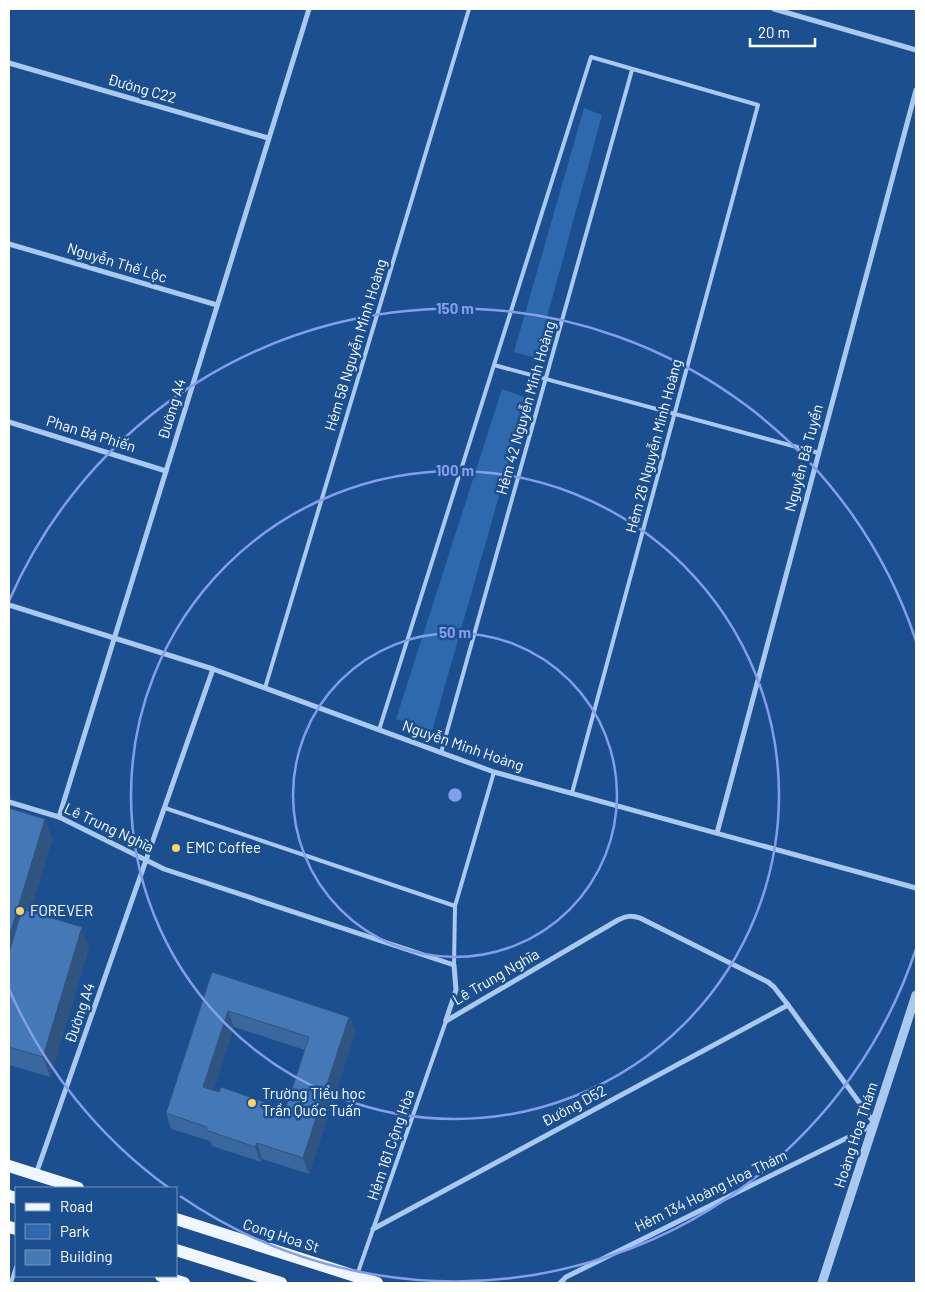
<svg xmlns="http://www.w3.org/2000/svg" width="925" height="1292" font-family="Barlow,sans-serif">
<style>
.green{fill:#2e69ad}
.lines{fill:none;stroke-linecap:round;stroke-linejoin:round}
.service{stroke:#a9c9ee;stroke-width:4}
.minor{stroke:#a9c9ee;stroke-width:5}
.tertiary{stroke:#a9c9ee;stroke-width:9}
.primary{stroke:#f0f6ff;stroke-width:12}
.wall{fill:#3a679d;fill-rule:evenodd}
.shaded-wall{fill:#305480}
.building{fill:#4478b7;stroke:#305480;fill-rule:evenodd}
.ring{fill:none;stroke:#839eea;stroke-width:2.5}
.poi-dot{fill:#ffd166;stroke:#1b4f8f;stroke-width:2}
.labels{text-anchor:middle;stroke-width:5;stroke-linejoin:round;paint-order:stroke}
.street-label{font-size:15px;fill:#fff;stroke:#1b4f8f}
.poi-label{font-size:15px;fill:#fff;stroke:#1b4f8f;text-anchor:start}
.centre{fill:#839eea;stroke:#1b4f8f;stroke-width:2.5}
.ring-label{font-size:15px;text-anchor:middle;font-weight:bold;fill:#839eea;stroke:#1b4f8f;stroke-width:5;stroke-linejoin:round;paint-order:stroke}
</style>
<rect width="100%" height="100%" fill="#1b4f8f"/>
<g class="green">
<polygon points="584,108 602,115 536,358 514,352"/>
<polygon points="502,389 527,398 432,731 396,719"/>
</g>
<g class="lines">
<g class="service">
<polyline points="494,365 819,453"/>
<polyline points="265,688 469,9"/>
<polyline points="379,730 591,57 758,105 572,793"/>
<polyline points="441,753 632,70"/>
<polyline points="165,808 455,906"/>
<polyline points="454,965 455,906 494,772"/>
<polyline points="357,1275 446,1021"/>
<polyline points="11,1283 16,1267"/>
</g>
<g class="minor">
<polyline points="774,9 916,50"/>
<polyline points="9,63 268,138"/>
<polyline points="9,244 217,305"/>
<polyline points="9,422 166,471"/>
<polyline points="9,605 213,669 494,772 916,888"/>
<polyline points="9,802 59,817 164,869 454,965 456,990 446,1020"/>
<polyline points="59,817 309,9"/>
<polyline points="717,833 916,90"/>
<path d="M446,1021L618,920C626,916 631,915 640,918L768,982L774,987L788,1005L875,1124L566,1277L560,1283"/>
<polyline points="36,1174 213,669"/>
<polyline points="373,1229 788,1005"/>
</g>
<polyline class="tertiary" points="822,1283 916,995"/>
<g class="primary">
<polyline points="9,1166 78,1188"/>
<polyline points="9,1196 16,1198"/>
<polyline points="176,1219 377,1283"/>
<polyline points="9,1227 16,1229"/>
<polyline points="176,1250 281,1283"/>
<polyline points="161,1276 184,1283"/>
</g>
</g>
<g class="wall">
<polygon points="9,808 45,819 52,840 30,911 89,947 50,1077 9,1065"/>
<path d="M212,972L349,1017L355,1032L309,1174L262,1159L261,1162L212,1146L210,1141L171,1129L166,1113ZM234,1027L305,1050L284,1113L213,1090Z"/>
</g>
<g class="shaded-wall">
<polygon points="45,819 52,840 9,982 9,937"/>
<polygon points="82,927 89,947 50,1077 43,1057"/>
<polygon points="228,1011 234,1027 209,1103 203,1087"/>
<polygon points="349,1017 355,1032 309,1174 303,1158"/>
<polygon points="257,1143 262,1159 261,1162 255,1147"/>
</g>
<g class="building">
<polygon points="9,808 45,819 9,937"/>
<polygon points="22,909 82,927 43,1057 9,1047 9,953"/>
<path d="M212,972L349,1017L303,1158L257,1143L255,1147L206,1130L207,1127L166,1113ZM228,1011L309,1037L284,1113L268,1108L270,1104L221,1087L219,1092L203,1087Z"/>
</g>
<g class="ring">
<circle cx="455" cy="795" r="162"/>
<circle cx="455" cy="795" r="324"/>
<path d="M916 949A486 486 0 0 1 180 1196M169 1188A486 486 0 0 1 9 989M9 601A486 486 0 0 1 916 641"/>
</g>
<g class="poi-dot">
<circle cx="176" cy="848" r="5"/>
<circle cx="20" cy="911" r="5"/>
<circle cx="252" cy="1103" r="5"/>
</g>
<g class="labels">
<g class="street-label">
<text transform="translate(142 89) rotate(16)" y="5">Đường C22</text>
<text transform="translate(117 263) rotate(17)" y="5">Nguyễn Thế Lộc</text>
<text transform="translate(356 345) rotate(-73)" y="5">Hẻm 58 Nguyễn Minh Hoàng</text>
<text transform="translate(526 408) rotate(-74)" y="5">Hẻm 42 Nguyễn Minh Hoàng</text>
<text transform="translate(172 409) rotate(-73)" y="5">Đường A4</text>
<text transform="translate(91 434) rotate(17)" y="5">Phan Bá Phiến</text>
<text transform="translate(654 446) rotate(-75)" y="5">Hẻm 26 Nguyễn Minh Hoàng</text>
<text transform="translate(804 458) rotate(-75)" y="5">Nguyễn Bá Tuyển</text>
<text transform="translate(463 746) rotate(19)" y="5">Nguyễn Minh Hoàng</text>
<text transform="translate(109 828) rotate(25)" y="5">Lê Trung Nghĩa</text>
<text transform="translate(496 977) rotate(-30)" y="5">Lê Trung Nghĩa</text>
<text transform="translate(80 1013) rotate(-71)" y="5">Đường A4</text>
<text transform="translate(574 1106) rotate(-28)" y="5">Đường D52</text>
<text transform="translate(856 1135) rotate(-72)" y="5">Hoàng Hoa Thám</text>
<text transform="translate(391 1145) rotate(-71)" y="5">Hẻm 161 Cộng Hòa</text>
<text transform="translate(711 1191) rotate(-26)" y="5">Hẻm 134 Hoàng Hoa Thám</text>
<text transform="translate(281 1236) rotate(18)" y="5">Cong Hoa St</text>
</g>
<g class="poi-label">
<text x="186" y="853">EMC Coffee</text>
<text x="30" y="916">FOREVER</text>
<text x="262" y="1099">Trường Tiểu học<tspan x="262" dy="17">Trần Quốc Tuấn</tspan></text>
</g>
</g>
<circle cx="455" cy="795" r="8" class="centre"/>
<g class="ring-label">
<text x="455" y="314">150 m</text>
<text x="455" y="476">100 m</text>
<text x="455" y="638">50 m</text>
</g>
<rect width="925" height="1292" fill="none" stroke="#ffffff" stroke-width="20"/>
<rect x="15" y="1187" width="162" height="90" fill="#1b4f8f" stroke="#7695bc"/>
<rect x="25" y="1203" width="25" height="8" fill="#f0f6ff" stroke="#7695bc"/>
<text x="60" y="1212" font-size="15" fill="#ffffff">Road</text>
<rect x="25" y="1224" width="25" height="15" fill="#2e69ad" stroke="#7695bc"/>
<text x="60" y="1237" font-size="15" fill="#ffffff">Park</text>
<rect x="25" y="1250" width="25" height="15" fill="#4478b7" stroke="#7695bc"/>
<text x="60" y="1262" font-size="15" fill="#ffffff">Building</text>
<path d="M750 38v8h65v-8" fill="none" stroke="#ffffff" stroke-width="2.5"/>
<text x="758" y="38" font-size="15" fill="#ffffff" stroke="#1b4f8f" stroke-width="4" paint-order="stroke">20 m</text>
</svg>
